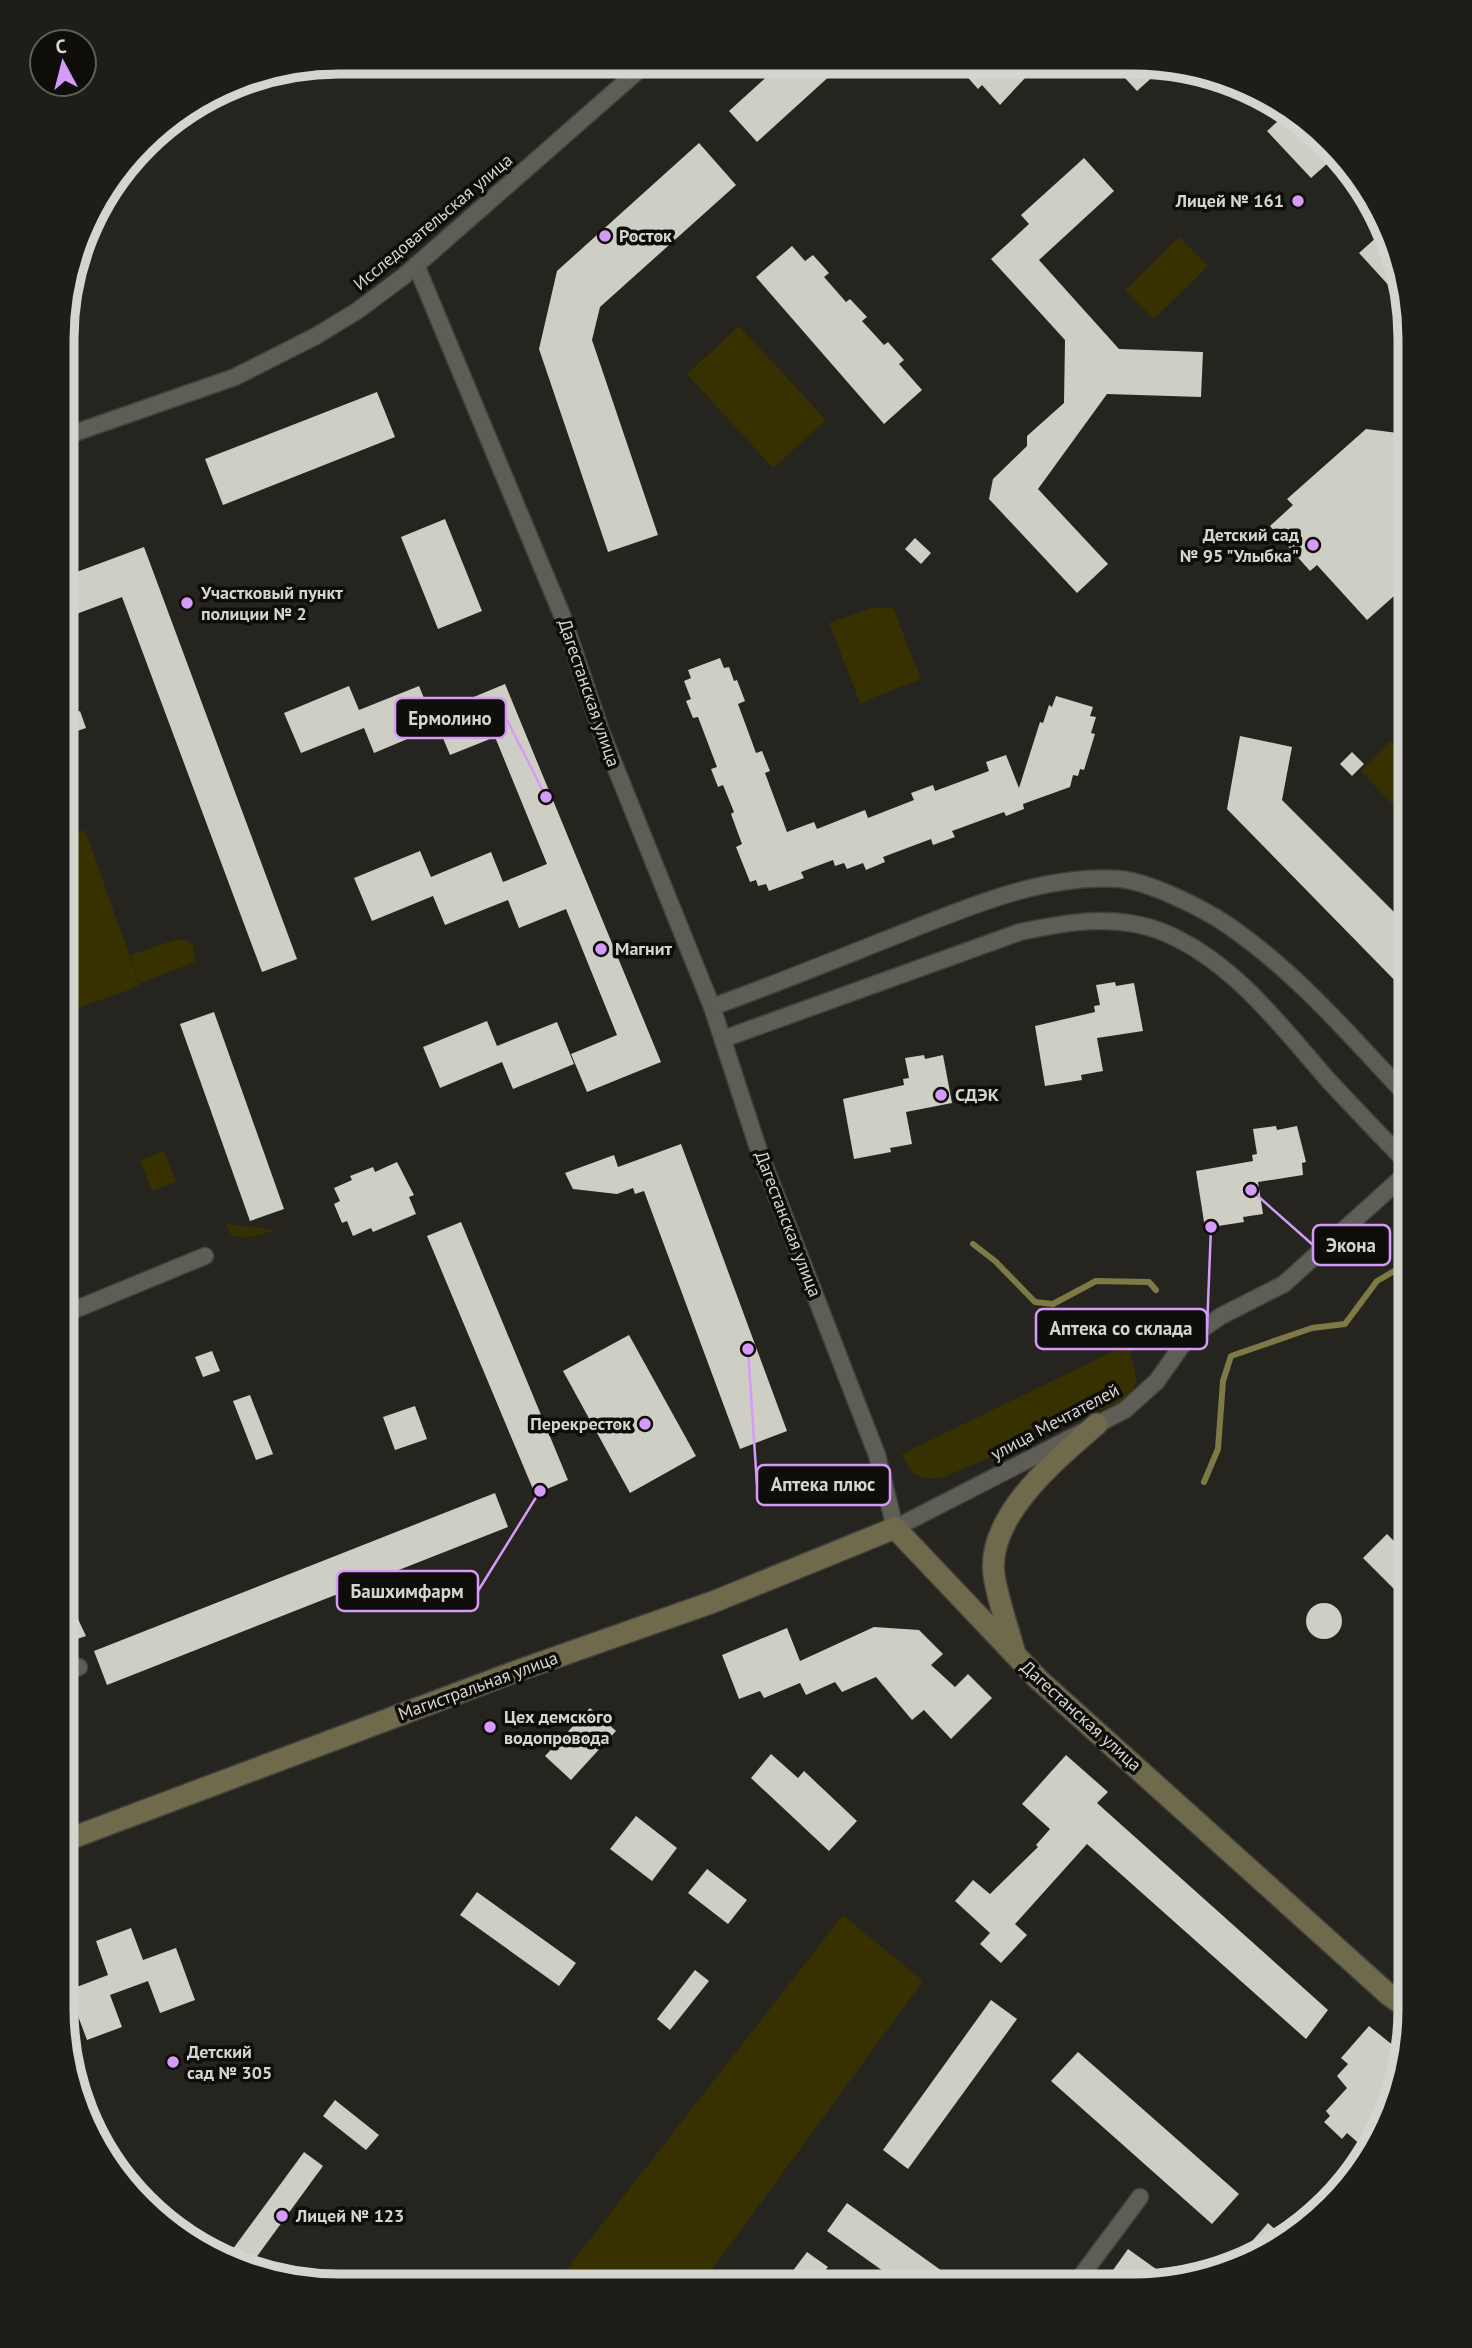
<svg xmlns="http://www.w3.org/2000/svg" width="1472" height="2348" font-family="'PT Sans',sans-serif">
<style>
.green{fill:#373102}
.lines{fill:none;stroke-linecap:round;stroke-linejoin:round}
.stream{stroke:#7f7946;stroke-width:6}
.building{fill:#cfcec5}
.street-casing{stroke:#42423c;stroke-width:19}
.secondary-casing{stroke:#42423c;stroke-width:24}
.street{stroke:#5e5d56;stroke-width:16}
.secondary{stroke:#6e6a4b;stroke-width:21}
.poi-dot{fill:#d69bfa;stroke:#0e0d0a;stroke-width:2.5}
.labels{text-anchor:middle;stroke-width:7;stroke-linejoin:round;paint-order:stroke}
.poi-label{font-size:18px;font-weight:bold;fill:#d5d5d0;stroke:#0e0d0a;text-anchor:start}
.street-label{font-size:18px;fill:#d5d5d0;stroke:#0e0d0a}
.rim{fill:none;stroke:#d5d5d0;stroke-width:9}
.leader{fill:none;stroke:#d69bfa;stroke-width:2.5}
.callout-dot{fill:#d69bfa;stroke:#0e0d0a;stroke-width:2.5}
.callout{fill:#0e0d0a;stroke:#d69bfa;stroke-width:2.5}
.callout-label{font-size:19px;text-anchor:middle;font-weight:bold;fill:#d5d5d0}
</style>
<rect width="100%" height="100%" fill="#25241e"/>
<g class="green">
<polygon points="1179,237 1208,266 1154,319 1125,290"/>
<polygon points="739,326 826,420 773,468 687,374"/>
<polygon points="871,608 893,608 921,679 860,703 829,623"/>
<polygon points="1390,741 1411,763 1411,824 1361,771"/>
<polygon points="85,830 140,986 64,1013 63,838"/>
<polygon points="174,940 186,940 193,945 195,962 140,983 130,955"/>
<polygon points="164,1151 176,1182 152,1191 140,1160"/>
<path d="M226,1224L276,1230C260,1235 247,1240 231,1235Z"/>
<path d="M1169,1324L1163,1335L1129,1353C1136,1372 1142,1386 1124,1400L944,1477C923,1481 909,1476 902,1454Z"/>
<polygon points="843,1915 923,1981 700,2286 571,2285 559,2279"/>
</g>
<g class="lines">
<g class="stream">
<polyline points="973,1244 995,1261 1035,1302 1053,1304 1096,1281 1149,1282 1156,1290"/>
<polyline points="1204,1482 1218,1449 1223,1381 1231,1356 1312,1328 1345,1324 1377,1281 1403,1266 1410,1241"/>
</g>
</g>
<g class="building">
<polygon points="782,63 844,63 757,142 729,111"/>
<polygon points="955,63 1014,63 1026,77 1000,105 982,85 978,89"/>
<polygon points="1112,64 1167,64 1137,91"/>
<polygon points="1289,111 1303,119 1332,148 1322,157 1328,163 1311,178 1267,131"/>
<polygon points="699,143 736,185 600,307 592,340 658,535 608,552 539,349 557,271"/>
<polygon points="1084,158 1114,191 1039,260 1119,349 1203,352 1201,397 1107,394 1038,489 1108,564 1077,593 989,499 993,479 1027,446 1027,436 1064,403 1065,340 991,259 1029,224 1021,215"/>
<polygon points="1387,228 1390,233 1403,301 1359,253"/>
<polygon points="792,246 805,261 813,255 829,273 824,277 846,302 850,299 867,317 862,321 884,345 888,342 904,360 899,364 922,390 884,424 756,277"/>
<polygon points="377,392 395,437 223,505 205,459"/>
<polygon points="1366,429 1398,433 1411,447 1411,581 1367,620 1317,565 1310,571 1270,526 1293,505 1287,499"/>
<polygon points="445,519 482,611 438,629 401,537"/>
<polygon points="915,538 931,553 921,564 905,549"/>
<polygon points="144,547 297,959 262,972 122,597 63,619 63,577"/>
<polygon points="720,658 724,668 729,667 734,681 737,680 745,701 738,704 756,753 762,751 770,771 765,773 787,832 814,822 817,829 865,810 868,818 914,800 911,793 933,785 935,791 989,771 986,762 1006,755 1019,788 1040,722 1043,723 1049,705 1052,707 1056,696 1093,707 1090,716 1096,717 1091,733 1095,734 1084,770 1080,769 1078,776 1073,775 1070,787 1023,804 1024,809 1006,816 1004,812 952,831 955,837 933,845 931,839 883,857 885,862 866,870 863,863 847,869 844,863 835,866 833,860 801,872 804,878 769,891 766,884 758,886 756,880 750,882 736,847 742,844 731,814 734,812 723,785 718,787 711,769 717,767 698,717 693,718 686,701 691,699 684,681 691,678 688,670"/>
<polygon points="505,684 661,1062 587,1092 571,1054 617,1035 566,909 519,928 508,900 445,925 433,896 372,921 354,878 420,851 431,877 491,852 503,882 547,864 495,737 450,755 433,714"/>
<polygon points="349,686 359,710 419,686 436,727 374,753 364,728 301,753 284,713"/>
<polygon points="80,711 86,728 63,736 63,717"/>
<polygon points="1240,736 1292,747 1282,800 1411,929 1410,996 1227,809"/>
<polygon points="1352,752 1364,764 1352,776 1340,764"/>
<polygon points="1115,982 1116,986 1134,983 1143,1031 1097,1038 1103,1071 1081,1075 1082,1080 1045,1086 1035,1026 1095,1012 1094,1006 1100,1005 1096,985"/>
<polygon points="214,1012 284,1209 250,1221 180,1024"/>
<polygon points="487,1021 497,1046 557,1022 574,1064 513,1089 502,1062 440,1088 423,1047"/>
<polygon points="924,1055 925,1059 943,1055 952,1103 906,1112 912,1144 890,1148 891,1152 854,1159 843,1099 904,1085 903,1079 909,1078 905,1058"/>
<polygon points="1276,1126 1277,1130 1297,1126 1306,1162 1302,1163 1303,1175 1258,1182 1263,1214 1243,1217 1244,1222 1205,1228 1196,1171 1253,1161 1252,1155 1257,1154 1253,1129"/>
<polygon points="681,1144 787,1431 740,1449 644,1191 635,1194 633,1188 617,1194 573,1189 565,1173 614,1155 618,1167"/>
<polygon points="397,1162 414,1195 409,1197 416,1214 373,1232 371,1228 353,1236 347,1221 342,1223 334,1204 340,1201 334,1188 352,1180 350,1176 373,1167 375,1172"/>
<polygon points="461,1222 568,1480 535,1494 427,1236"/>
<polygon points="629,1335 696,1456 630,1493 563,1371"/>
<polygon points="212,1351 220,1371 203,1377 195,1357"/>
<polygon points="250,1395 273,1454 256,1460 233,1401"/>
<polygon points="415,1406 427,1439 395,1450 383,1417"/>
<polygon points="495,1493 508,1527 107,1685 94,1651"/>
<polygon points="1387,1534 1402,1549 1394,1557 1410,1573 1395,1590 1363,1558"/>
<polygon points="62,1585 86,1636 68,1642 66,1637 62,1639"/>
<circle cx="1324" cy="1621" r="18"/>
<polygon points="874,1627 919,1630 943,1654 931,1665 955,1687 968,1674 992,1698 951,1739 924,1710 912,1720 876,1677 842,1692 835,1682 806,1695 800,1683 764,1698 760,1691 739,1699 722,1655 787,1628 800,1661"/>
<polygon points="590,1708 616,1731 571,1780 545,1756"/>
<polygon points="771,1754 798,1778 804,1771 857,1821 829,1851 751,1778"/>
<polygon points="1066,1755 1108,1792 1097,1803 1328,2010 1306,2039 1087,1844 1015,1924 1027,1935 1001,1963 980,1944 990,1933 955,1901 973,1880 990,1894 1038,1847 1036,1845 1050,1829 1022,1804"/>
<polygon points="636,1816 677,1848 652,1881 610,1849"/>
<polygon points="707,1869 747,1900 728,1924 688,1893"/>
<polygon points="477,1892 576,1963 559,1986 460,1915"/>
<polygon points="131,1928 143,1960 176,1948 195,2000 160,2013 148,1981 110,1995 122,2027 87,2040 75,2008 62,2013 61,1993 108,1975 96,1941"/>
<polygon points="695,1970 709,1981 670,2030 657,2019"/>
<polygon points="991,2000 1017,2019 908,2169 883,2150"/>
<polygon points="1369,2026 1405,2055 1396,2099 1380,2129 1363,2147 1347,2133 1342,2139 1324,2122 1330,2116 1326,2111 1347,2088 1337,2076 1348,2064 1341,2058"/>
<polygon points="1078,2052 1239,2194 1212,2224 1051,2081"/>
<polygon points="335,2100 379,2135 366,2150 323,2116"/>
<polygon points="304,2152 323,2166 247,2270 224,2261"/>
<polygon points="847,2203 963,2286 904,2286 827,2231"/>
<polygon points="1268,2223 1286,2239 1254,2257 1245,2249"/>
<polygon points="1128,2249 1156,2269 1144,2285 1101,2287"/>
<polygon points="807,2252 828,2267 813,2286 801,2286 789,2276"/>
</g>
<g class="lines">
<defs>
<g id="street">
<polyline points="416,265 562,615 602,734 712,1007 759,1151 877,1455 895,1528 1125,1410 1157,1381 1185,1341 1221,1316 1284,1284 1410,1170"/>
<polyline points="63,437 235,377 316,336 357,311 404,276 648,62"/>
<path d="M712,1007C770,986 827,963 885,940C959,911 1038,874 1119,879C1148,881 1202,908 1226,924C1297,972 1352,1038 1410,1099"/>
<path d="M723,1039L1020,932C1067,922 1117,913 1163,932C1233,961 1281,1026 1329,1081C1356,1110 1383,1138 1410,1166"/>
<polyline points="62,1315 205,1256"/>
<polyline points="62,1674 79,1667"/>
<polyline points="1073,2287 1140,2197"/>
</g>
<g id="secondary">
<path d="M1015,1654C1008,1628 998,1601 994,1575C986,1516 1058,1458 1097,1424"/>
<polyline points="61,1842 517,1671 713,1602 895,1528 1039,1680 1389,1995 1410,2010"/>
</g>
</defs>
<use href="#street" class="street-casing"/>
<use href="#secondary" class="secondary-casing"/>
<use href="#street" class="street"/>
<use href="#secondary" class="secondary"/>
</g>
<g class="poi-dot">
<circle cx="1298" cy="201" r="7"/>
<circle cx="605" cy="236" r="7"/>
<circle cx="1313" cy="545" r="7"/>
<circle cx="187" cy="603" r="7"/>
<circle cx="601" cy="949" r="7"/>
<circle cx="941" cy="1095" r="7"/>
<circle cx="645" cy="1424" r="7"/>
<circle cx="490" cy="1727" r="7"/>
<circle cx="173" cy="2062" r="7"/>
<circle cx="282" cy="2216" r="7"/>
</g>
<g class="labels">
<g class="poi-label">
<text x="1284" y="207" text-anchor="end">Лицей № 161</text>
<text x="619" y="242">Росток</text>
<text x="1299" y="541" text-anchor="end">Детский сад<tspan x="1299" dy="21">№ 95 "Улыбка"</tspan></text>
<text x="201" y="599">Участковый пункт<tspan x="201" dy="21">полиции № 2</tspan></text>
<text x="615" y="955">Магнит</text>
<text x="955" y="1101">СДЭК</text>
<text x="631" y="1430" text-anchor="end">Перекресток</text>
<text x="504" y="1723">Цех демского<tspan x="504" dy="21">водопровода</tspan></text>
<text x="187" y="2058">Детский<tspan x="187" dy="21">сад № 305</tspan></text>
<text x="296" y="2222">Лицей № 123</text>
</g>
<g class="street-label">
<text transform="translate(433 222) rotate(-40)" y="6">Исследовательская улица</text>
<text transform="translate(589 693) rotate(71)" y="6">Дагестанская улица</text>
<text transform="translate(788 1224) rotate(69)" y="6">Дагестанская улица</text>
<text transform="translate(1055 1422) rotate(-28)" y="6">улица Мечтателей</text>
<text transform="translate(478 1686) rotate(-20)" y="6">Магистральная улица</text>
<text transform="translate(1081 1716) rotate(42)" y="6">Дагестанская улица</text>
</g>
</g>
<path d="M0 0H1472V2348H0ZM339 74H1133A265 265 0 0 1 1398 339V2009A265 265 0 0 1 1133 2274H339A265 265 0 0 1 74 2009V339A265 265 0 0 1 339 74Z" fill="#1e1d1a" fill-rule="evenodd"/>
<path class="rim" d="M339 74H1133A265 265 0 0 1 1398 339V2009A265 265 0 0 1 1133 2274H339A265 265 0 0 1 74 2009V339A265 265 0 0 1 339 74Z"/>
<path class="leader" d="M546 797L506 718M1251 1190L1313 1245M1211 1227L1207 1329M748 1349L757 1485M540 1491L478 1591"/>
<g class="callout-dot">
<circle cx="546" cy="797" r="7"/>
<circle cx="1251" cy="1190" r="7"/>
<circle cx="1211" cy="1227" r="7"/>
<circle cx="748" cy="1349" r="7"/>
<circle cx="540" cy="1491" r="7"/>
</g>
<g class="callout">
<rect x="395" y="698" width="111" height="40" rx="7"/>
<rect x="1313" y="1225" width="77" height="40" rx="7"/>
<rect x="1036" y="1309" width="171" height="40" rx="7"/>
<rect x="757" y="1465" width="133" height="40" rx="7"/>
<rect x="337" y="1571" width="141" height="40" rx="7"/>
</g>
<g class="callout-label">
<text x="450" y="725">Ермолино</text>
<text x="1351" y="1252">Экона</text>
<text x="1121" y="1335">Аптека со склада</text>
<text x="823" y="1491">Аптека плюс</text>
<text x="407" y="1598">Башхимфарм</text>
</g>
<g transform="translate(63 63) rotate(353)"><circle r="33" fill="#0e0d0a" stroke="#5e5d59" stroke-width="2"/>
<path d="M0-5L12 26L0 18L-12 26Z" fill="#d69bfa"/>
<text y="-10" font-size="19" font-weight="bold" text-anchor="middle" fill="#d5d5d0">С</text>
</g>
</svg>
